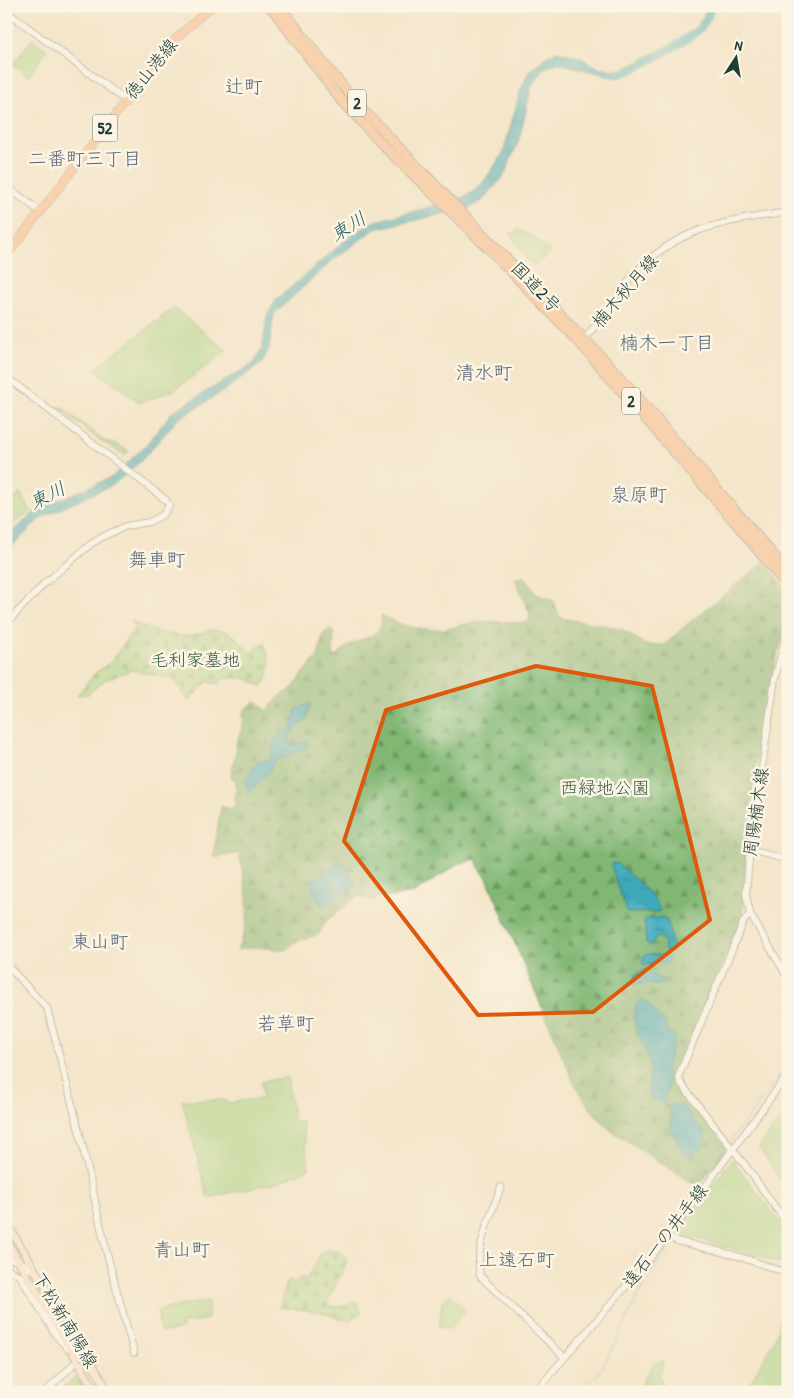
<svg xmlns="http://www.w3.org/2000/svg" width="794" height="1398" font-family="'Patrick Hand','Klee One',sans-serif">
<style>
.grass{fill:url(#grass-tufts);stroke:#608a5d}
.forest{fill:url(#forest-firs);stroke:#507a54}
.cemetery{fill:url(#cemetery-stones);stroke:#608a5d}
.green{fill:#a2d686;stroke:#608a5d}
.water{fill:url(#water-ripples);stroke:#2e7478}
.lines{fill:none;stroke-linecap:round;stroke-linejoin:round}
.stream{stroke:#3daabc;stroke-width:1}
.river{stroke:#3daabc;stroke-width:9}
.tertiary-casing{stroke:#8a9280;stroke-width:8}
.secondary-casing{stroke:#8a9280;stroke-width:9}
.primary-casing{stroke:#8a9280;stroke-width:9}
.trunk-casing{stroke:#8a9280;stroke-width:11}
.tertiary{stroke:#fff;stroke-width:6}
.secondary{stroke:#fee3d2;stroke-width:7}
.primary{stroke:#fcba8e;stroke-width:8}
.trunk{stroke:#fcba8e;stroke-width:9}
.marked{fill:none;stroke:#de580e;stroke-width:4;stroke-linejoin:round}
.labels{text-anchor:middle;stroke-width:5;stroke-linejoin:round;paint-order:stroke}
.shield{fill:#fcf5e5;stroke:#617469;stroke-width:1}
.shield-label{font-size:16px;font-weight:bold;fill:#1f3d34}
.street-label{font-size:18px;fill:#1f3d34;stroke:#fcf5e5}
.park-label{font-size:18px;fill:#395c44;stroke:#fcf5e5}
.neighbourhood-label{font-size:19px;fill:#596876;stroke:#fcf5e5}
.water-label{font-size:19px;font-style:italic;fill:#285e5d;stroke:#fcf5e5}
</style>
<defs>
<pattern id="grass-tufts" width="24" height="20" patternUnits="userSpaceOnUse" patternTransform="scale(1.25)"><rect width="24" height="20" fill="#a2d686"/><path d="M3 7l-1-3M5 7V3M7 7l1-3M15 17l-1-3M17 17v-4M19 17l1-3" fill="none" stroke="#83af6e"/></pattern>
<pattern id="forest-firs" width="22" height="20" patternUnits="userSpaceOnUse" patternTransform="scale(1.25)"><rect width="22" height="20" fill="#81b773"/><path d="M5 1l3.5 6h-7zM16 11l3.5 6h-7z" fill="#69965f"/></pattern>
<pattern id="cemetery-stones" width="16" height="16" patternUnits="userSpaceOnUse" patternTransform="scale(1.25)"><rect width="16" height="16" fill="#a2d686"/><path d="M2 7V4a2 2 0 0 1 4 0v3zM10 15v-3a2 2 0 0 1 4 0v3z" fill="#83af6e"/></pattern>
<pattern id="water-ripples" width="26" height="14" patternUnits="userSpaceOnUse" patternTransform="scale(1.25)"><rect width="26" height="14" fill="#3daabc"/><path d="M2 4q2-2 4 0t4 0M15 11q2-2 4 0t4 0" fill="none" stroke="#338c9a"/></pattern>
</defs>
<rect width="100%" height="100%" fill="#fcf5e5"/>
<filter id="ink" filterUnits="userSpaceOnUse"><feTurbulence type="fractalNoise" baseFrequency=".02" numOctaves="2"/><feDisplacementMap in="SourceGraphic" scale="10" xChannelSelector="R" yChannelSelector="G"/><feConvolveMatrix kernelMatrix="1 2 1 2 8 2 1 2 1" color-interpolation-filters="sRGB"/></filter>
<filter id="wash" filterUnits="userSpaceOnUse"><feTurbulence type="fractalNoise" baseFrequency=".0096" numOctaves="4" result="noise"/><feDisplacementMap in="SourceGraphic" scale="20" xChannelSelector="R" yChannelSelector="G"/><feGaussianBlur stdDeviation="1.12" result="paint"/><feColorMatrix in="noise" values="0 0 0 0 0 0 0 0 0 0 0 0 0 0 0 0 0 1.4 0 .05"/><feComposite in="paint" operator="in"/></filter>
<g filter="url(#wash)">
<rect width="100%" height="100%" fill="#f4e6cb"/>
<polygon class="grass" points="57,407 62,407 104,441 115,444 129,451 124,456 123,453 116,450 98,439 86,430 81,425 73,420 67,413"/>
<path class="forest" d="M765,561L788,591V628L778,651L767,697L756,764L747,843L742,919L704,1003L677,1072L676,1077L681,1091L728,1149L698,1187L612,1131C593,1116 582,1097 571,1076L487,878L479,868L476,859L458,864L414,893L369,900L358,896L326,921L319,934L297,941L285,950L255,947L237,950C240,943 243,936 245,928C251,904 244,877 239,853L213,858L221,806L230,809L235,806L236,782L231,776L236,752L235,747L244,721L243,714L246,708L256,701L267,711L281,695L290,691L313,661L318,656L323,634L330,629L334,633L333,653L336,657C340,652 345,647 352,644C365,637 385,636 381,615C402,627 427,632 452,628C459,626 467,623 474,622C491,620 511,623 528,623L530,614L515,578L525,577L536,594L554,601L559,616L565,619L609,626L623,630L646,645H665L679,631Z"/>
<g class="cemetery">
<path d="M131,620C144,630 178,638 194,635C207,632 214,627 227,632C236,636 244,646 251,653L264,642C270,661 274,668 262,686L245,678H222L220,684L207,682L188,701L174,679L130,670L105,680L88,694L77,695L95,673L112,661L135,627Z"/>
<path d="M327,1250C336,1250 344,1252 347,1262L327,1302L331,1307L346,1306L356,1301L362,1313L347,1321L320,1312L279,1307L288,1280L296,1283L300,1278H307L320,1255Z"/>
</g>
<g class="green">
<polygon points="32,39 47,50 29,76 13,64"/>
<polygon points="518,230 530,235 551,252 535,265 529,262 510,234"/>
<polygon points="174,308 227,351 174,390 140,403 94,369"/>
<polygon points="20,493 31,510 6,529 6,508"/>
<polygon points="287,1077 294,1122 302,1121 309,1168 281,1181 208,1198 182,1100 224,1100 228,1103 263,1098 261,1082"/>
<polygon points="788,1108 788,1191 759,1148"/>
<polygon points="732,1159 788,1233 788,1265 680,1234 695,1210"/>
<polygon points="450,1294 466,1311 449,1330 444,1326 442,1328 439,1327 442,1301"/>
<polygon points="788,1297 788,1392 745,1392 775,1339"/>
<polygon points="208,1300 208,1319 181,1324 182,1328 161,1333 157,1311"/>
<polygon points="664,1360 659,1377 664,1386 669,1392 636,1392 654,1363"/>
<polygon points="76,1375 86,1392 59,1392"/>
</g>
<g class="water">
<polygon points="557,51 579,57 603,70 617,74 597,73 558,63 545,68 532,86 519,140 504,176 482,201 467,209 375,229 332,261 274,314 269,349 261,364 219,394 178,419 141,461 113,485 41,518 6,553 6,537 38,509 112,477 146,445 172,412 254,363 262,349 267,316 276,300 347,239 372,222 460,199 474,191 484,181 503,153 520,92 528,73 544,58"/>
<path d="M305,705H308C312,727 289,724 289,744L294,745L305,741L308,742L307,747L282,758L275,759L271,769L247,795L248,787L244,783L258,762L268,760L273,752V745L276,738L288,732L291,729L296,710Z"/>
<polygon points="342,861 357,885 341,894 325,871"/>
<path d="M612,863H617C630,876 656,894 660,912L627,913L611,866Z"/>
<polygon points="324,872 340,897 322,907 309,881"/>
<polygon points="663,917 667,920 668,924 673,949 672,951 667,952 665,950 663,940 659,937 655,938 652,944 649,945 646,943 644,921 646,919"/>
<polygon points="649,954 665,956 669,959 668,963 644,965 642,962 644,955"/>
<polygon points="644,970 661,979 664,984 653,985 645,983 633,985 636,974"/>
<path d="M643,1000L648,1003L657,1016L662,1018L665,1022L667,1033L674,1035L675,1038L666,1067L669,1088L663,1098L665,1101L663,1104L659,1100H652C644,1088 652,1078 650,1066C647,1045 625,1024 638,1002Z"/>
<polygon points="672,1104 683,1106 704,1133 705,1139 701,1149 689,1156 682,1152 682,1147 672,1133 669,1106"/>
</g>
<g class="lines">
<g class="stream">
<polyline points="730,1142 788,1064"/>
<polyline points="667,1231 667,1229 728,1145"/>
<polyline points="576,1392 589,1383 602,1369 645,1282 671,1246 669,1240"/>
</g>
<path class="river" d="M605,72C609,73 613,74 617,74C630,73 692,38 701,27C706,21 709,13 711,6"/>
</g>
</g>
<g filter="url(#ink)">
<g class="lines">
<defs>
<g id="tertiary">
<polyline points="6,11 125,100"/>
<polyline points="6,186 41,212"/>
<path d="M583,340C604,318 619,290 640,268C683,225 731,221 788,212"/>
<polyline points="6,377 166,500 169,506 163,515 149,522 126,526 104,536 91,544 45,583 6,624"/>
<polyline points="788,638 783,647 775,679 750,850 746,894 750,914 788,978"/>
<polyline points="750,850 788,860"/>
<polyline points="750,914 744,921 679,1075 680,1082 745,1165 788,1225"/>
<polyline points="6,964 47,1008 80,1134 106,1250 134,1353"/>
<path d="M501,1187C492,1213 474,1249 480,1276L564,1357"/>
<polyline points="667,1236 677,1241 734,1255 788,1273"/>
<polyline points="6,1258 19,1261 34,1271"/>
<polyline points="6,1268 20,1276 55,1334 68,1349"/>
<polyline points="45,1392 77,1361"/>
<polyline points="535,1392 646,1263 689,1209 788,1074"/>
</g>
<g id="secondary">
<polyline points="6,1222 109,1392"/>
<polyline points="6,1240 96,1392"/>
</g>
<polyline id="primary" points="6,256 171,43 212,6"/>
<g id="trunk">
<polyline points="270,6 337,95 378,140 486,246 580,343 734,521 788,587"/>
<polyline points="280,6 325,65 363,110 618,374 788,572"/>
</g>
</defs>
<use href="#tertiary" class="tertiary-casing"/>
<use href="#secondary" class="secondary-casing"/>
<use href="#primary" class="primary-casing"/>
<use href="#trunk" class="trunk-casing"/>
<use href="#tertiary" class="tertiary"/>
<use href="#secondary" class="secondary"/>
<use href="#primary" class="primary"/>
<use href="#trunk" class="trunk"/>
</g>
</g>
<path d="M0 0H794V1398H0ZM536,666L652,686L710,920L593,1012L478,1015L344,841L386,710Z" fill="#f4e6cb" fill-opacity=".55" fill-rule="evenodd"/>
<path class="marked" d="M536,666L652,686L710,920L593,1012L478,1015L344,841L386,710Z"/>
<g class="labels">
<g class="shield">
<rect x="348" y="89.5" width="18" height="27" rx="4"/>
<rect x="92.5" y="114.5" width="25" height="27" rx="4"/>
<rect x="622" y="387.5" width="18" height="27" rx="4"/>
</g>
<g class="shield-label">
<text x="357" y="109">2</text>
<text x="105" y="134">52</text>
<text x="631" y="407">2</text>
</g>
<g class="street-label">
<text transform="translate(151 69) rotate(-51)" y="6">徳山港線</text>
<text transform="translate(536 287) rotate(46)" y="6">国道2号</text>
<text transform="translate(625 291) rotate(-49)" y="6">楠木秋月線</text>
<text transform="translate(756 812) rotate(-82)" y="6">周陽楠木線</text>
<text transform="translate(665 1236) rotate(-52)" y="6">遠石一の井手線</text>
<text transform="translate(65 1320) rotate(59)" y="6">下松新南陽線</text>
</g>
<g class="park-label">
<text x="195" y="666">毛利家墓地</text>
<text x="605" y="794">西緑地公園</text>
</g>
<g class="neighbourhood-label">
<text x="244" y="93">辻町</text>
<text x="85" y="165">二番町三丁目</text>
<text x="667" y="349">楠木一丁目</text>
<text x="484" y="379">清水町</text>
<text x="639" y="501">泉原町</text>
<text x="157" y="566">舞車町</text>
<text x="100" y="948">東山町</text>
<text x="286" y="1030">若草町</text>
<text x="182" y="1256">青山町</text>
<text x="517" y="1266">上遠石町</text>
</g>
<g class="water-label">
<text transform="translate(348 226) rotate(-32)" y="7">東川</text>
<text transform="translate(47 495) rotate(-27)" y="7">東川</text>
</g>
</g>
<rect width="794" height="1398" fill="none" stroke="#fcf5e5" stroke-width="25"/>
<g transform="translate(736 58) rotate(12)" stroke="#fcf5e5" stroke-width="4" paint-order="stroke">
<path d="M0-4L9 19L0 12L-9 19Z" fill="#1f3d34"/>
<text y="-8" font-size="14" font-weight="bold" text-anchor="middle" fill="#1f3d34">N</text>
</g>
</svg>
